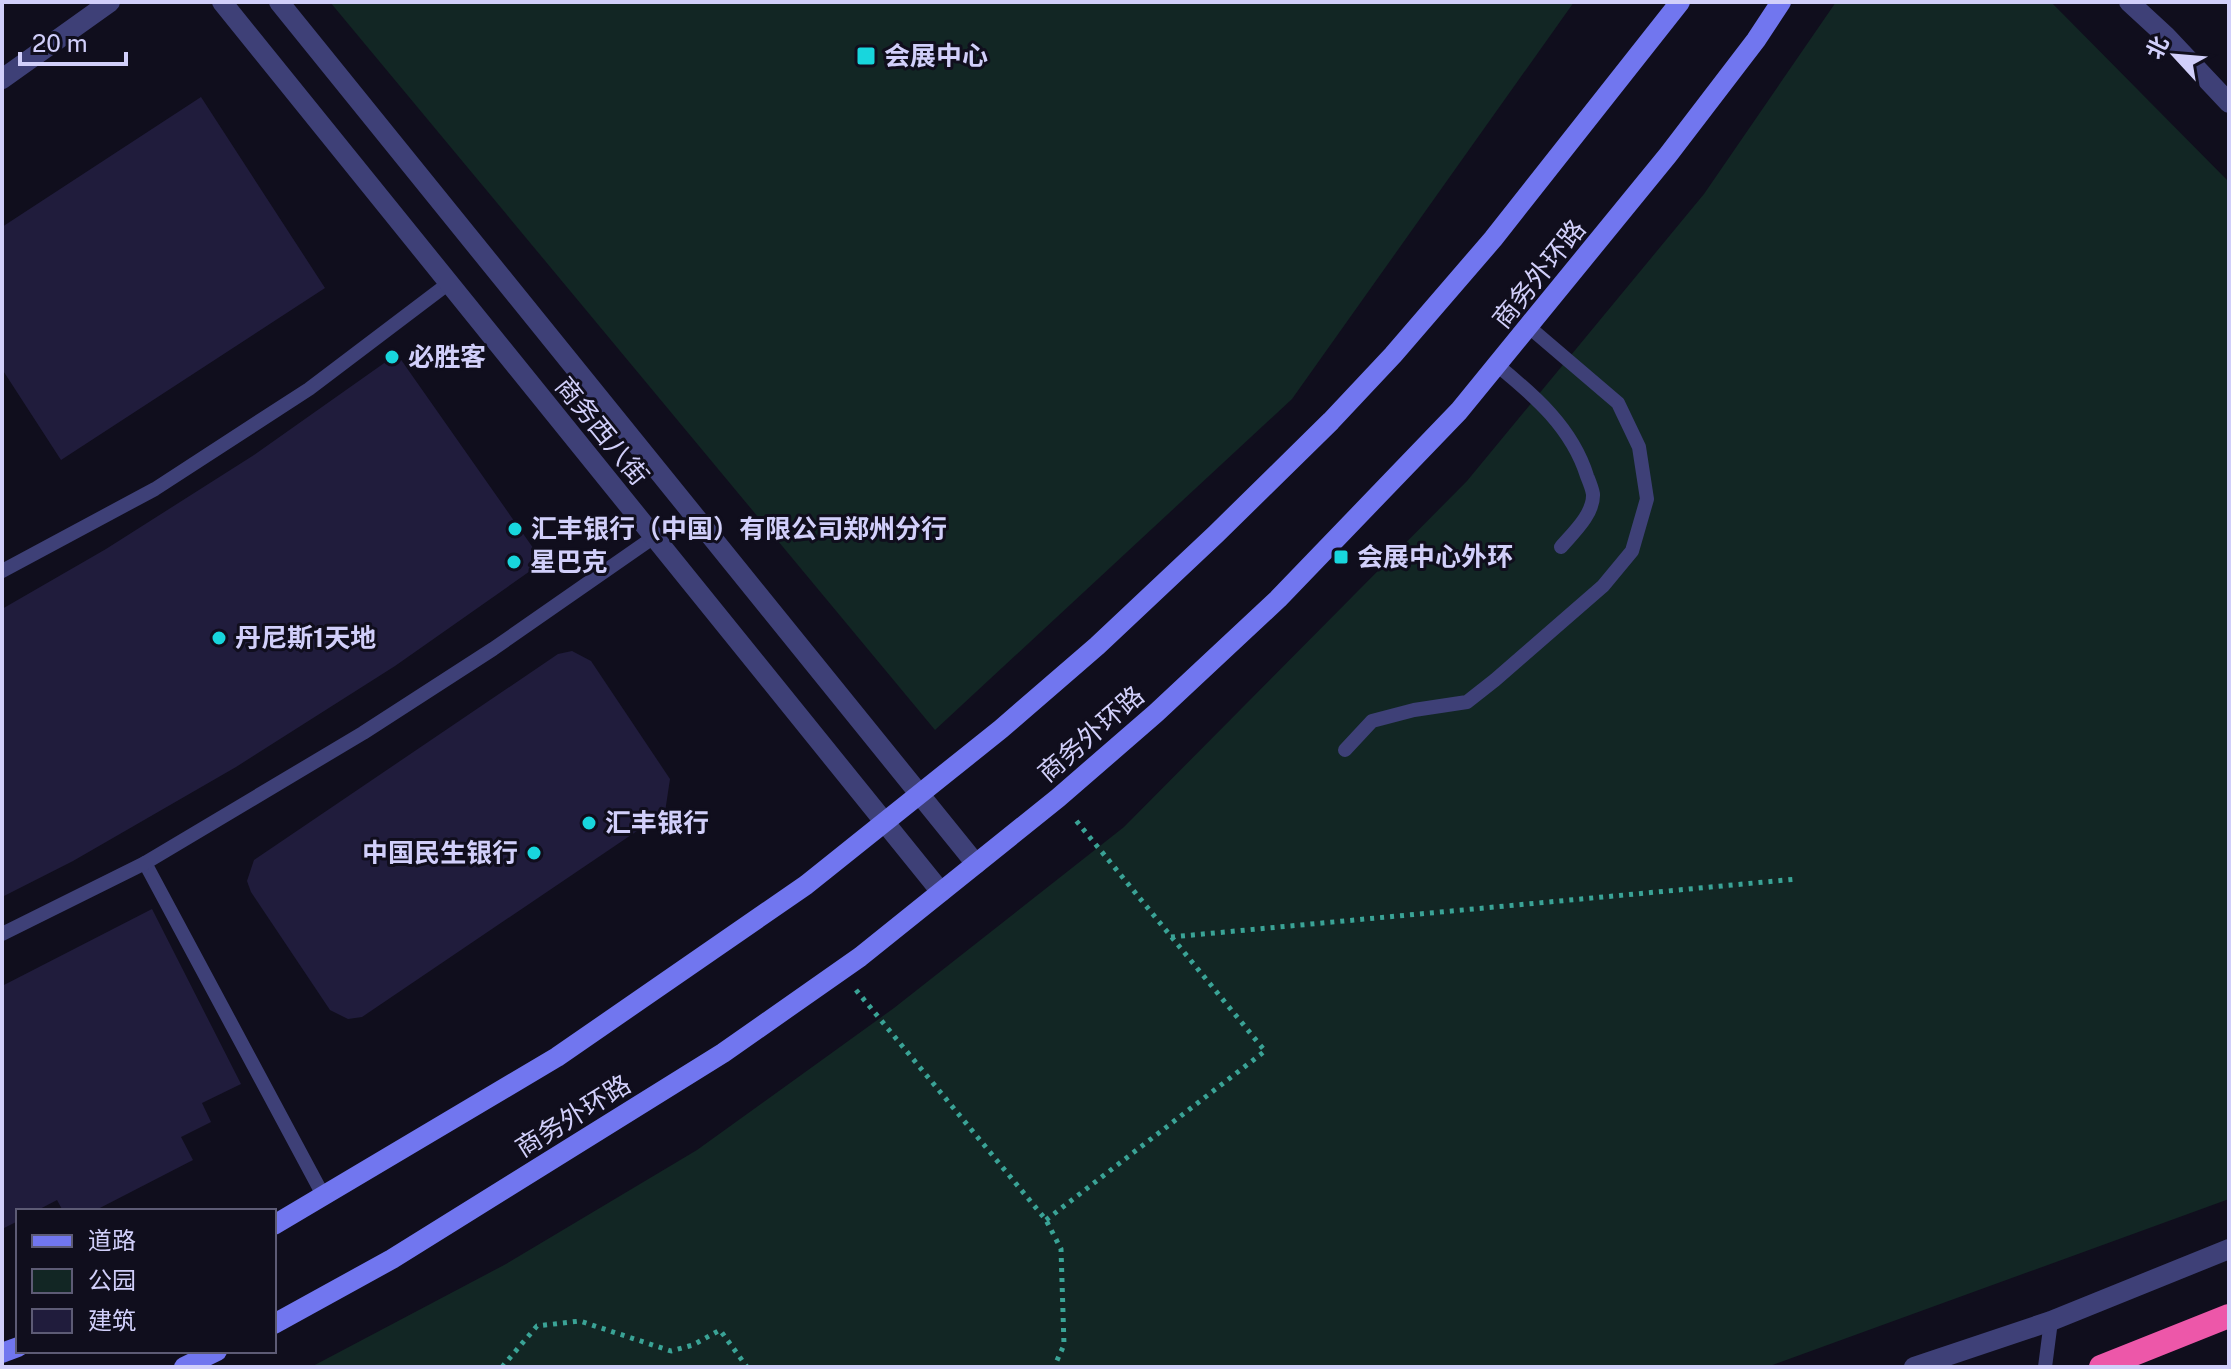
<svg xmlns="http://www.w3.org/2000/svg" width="2231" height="1369" font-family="'Public Sans','Noto Sans SC',sans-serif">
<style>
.green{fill:#122624}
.building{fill:#201c3c}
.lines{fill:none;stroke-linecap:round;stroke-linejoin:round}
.path{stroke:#3aa396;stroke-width:5;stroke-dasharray:4 6;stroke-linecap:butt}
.lane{stroke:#3e4077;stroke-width:14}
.street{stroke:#3e4077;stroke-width:20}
.secondary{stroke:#7176ef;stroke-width:20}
.highway{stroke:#ed57a9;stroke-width:24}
.poi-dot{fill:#18d6dd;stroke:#100e1d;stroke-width:3}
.labels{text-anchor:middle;stroke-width:6;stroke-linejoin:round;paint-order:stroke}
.poi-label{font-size:26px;font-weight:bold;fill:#d1cffa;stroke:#100e1d;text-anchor:start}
.street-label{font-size:26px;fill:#d1cffa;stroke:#100e1d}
</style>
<rect width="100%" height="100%" fill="#100e1d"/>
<g class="green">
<polygon points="330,2 1574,2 1292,399 935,730"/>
<polygon points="1836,2 2051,2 2229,182 2229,1199 1767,1367 311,1367 506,1264 697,1150 894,1008 1124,827 1467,481 1704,194"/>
</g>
<g class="building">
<polygon points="201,97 325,288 61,460 2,369 2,227"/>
<polygon points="397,354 543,562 395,666 236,767 73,861 2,897 2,609 106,549 254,455"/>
<polygon points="572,651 591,661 670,779 665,812 362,1017 348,1019 330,1010 251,892 247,881 254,860 558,654"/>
<polygon points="152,909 241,1084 202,1103 211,1122 181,1137 193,1160 94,1211 63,1211 57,1200 36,1211 18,1211 18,1221 2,1229 2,986"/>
</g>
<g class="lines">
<g class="path">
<polyline points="1171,937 1797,879"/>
<polyline points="856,990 1046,1220 1061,1249 1064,1345 1054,1367"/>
<polyline points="1046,1220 1265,1051 1074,818"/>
<polyline points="502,1367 537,1326 580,1321 671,1351 693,1345 720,1330 747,1367"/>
</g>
<g class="lane">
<path d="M1497,365C1535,396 1572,428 1587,476C1589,481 1592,488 1593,494C1594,514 1573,533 1561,547"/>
<polyline points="2,571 155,489 309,389 449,283"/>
<polyline points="1345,750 1372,721 1414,710 1467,702 1495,680 1603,586 1632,551 1647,499 1639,447 1618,403 1529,327"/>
<polyline points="145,863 323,1195"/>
<polyline points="2,934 145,863 363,733 493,649 654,537"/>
<polyline points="2045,1367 2051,1321"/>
</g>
<g class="street">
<polyline points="222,2 941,892"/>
<polyline points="279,2 976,864"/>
<polyline points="2129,2 2166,36 2229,103"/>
<polyline points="2,79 110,2"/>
<polyline points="1914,1367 2051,1321 2229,1249"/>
</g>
<g class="secondary">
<polyline points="274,1225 557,1057 806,885 1001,729 1097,646 1216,534 1331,421 1393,355 1493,239 1680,2"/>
<polyline points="274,1324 392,1259 723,1053 860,957 1058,798 1156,713 1278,599 1459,411 1668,155 1756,40 1781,2"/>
<polyline points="2,1353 18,1347"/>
<polyline points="184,1367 217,1351"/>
</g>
<polyline class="highway" points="2101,1367 2229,1316"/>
</g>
<g class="poi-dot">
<rect x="856" y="46" width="20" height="20" rx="4"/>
<circle cx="392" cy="357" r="8"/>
<circle cx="515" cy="529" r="8"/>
<rect x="1333" y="549" width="16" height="16" rx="4"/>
<circle cx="514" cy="562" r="8"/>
<circle cx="219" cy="638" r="8"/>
<circle cx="589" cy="823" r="8"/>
<circle cx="534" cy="853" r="8"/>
</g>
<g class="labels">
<g class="poi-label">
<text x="884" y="65">会展中心</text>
<text x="408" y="366">必胜客</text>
<text x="531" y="538">汇丰银行（中国）有限公司郑州分行</text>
<text x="1357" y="566">会展中心外环</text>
<text x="530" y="571">星巴克</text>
<text x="235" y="647">丹尼斯1天地</text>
<text x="605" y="832">汇丰银行</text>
<text x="518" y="862" text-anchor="end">中国民生银行</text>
</g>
<g class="street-label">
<text transform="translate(1539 274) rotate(-51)" y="9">商务外环路</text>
<text transform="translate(602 431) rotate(51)" y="9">商务西八街</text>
<text transform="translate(1091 734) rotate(-41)" y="9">商务外环路</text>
<text transform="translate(573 1116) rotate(-32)" y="9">商务外环路</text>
</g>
</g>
<rect width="2231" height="1369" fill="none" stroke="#d1cffa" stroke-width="8"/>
<rect x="16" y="1209" width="260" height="144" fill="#100e1d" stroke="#5d5b75" stroke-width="2"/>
<rect x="32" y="1235" width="40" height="12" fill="#7176ef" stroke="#5d5b75" stroke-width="2"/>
<text x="88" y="1249" font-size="24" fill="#d1cffa">道路</text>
<rect x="32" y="1269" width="40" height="24" fill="#122624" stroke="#5d5b75" stroke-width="2"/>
<text x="88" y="1289" font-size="24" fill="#d1cffa">公园</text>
<rect x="32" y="1309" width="40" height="24" fill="#201c3c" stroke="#5d5b75" stroke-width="2"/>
<text x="88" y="1329" font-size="24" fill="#d1cffa">建筑</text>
<g transform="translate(2175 56) rotate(296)" stroke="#100e1d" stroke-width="6" paint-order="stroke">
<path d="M0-6L14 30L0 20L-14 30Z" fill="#d1cffa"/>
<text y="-12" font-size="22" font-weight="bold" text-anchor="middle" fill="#d1cffa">北</text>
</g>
<path d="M20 52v12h106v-12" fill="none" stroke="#d1cffa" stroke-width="4"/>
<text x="32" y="52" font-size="24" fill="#d1cffa" stroke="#100e1d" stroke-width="6" paint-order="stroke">20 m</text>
</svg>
